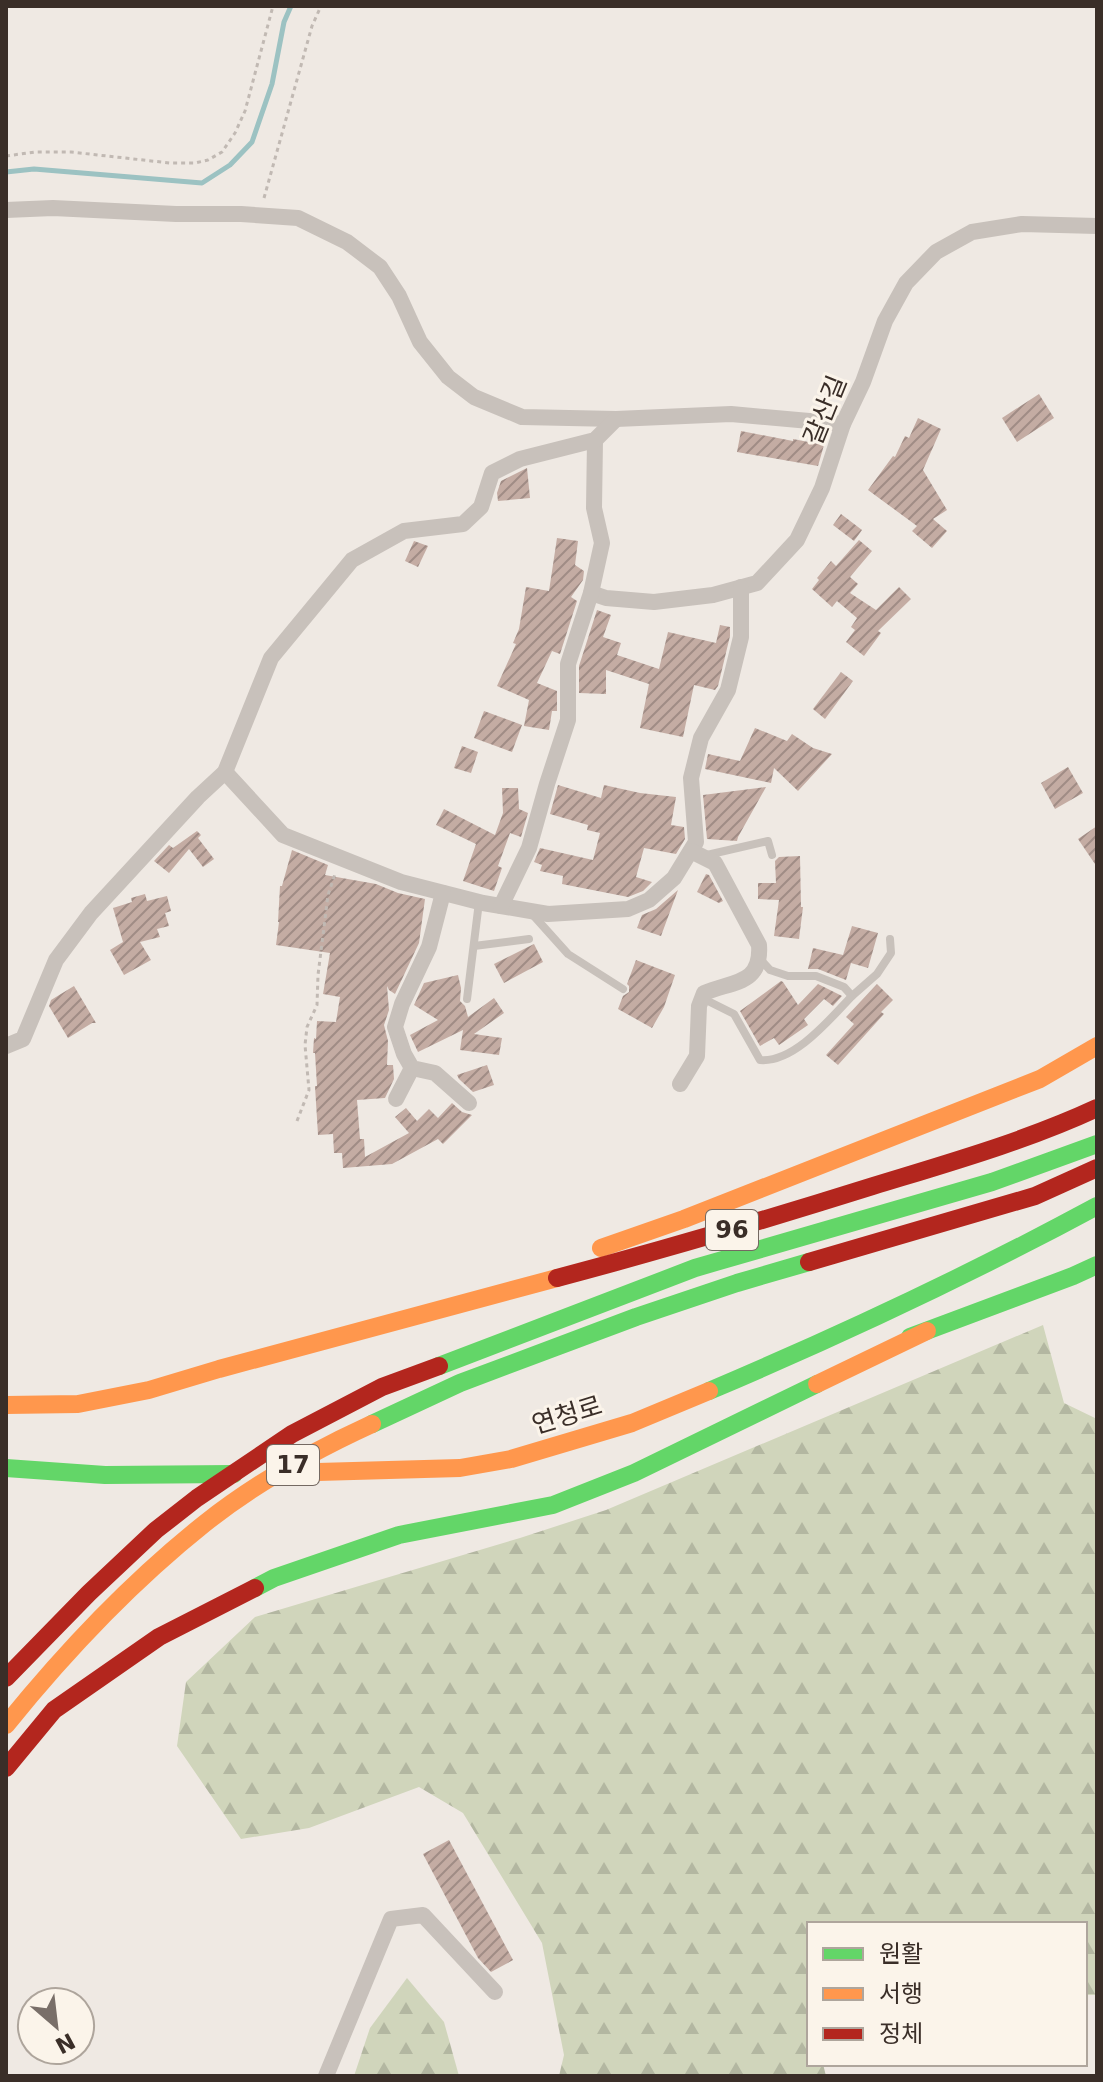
<svg xmlns="http://www.w3.org/2000/svg" width="1103" height="2082" font-family="'DejaVu Sans','Noto Sans KR',sans-serif">
<style>
.forest{fill:url(#forest-firs)}
.lines{fill:none;stroke-linecap:round;stroke-linejoin:round}
.stream{stroke:#9cc2c2;stroke-width:5}
.building{fill:url(#building-hatch)}
.path{stroke:#c1b9b3;stroke-width:3;stroke-dasharray:4 4;stroke-linecap:butt}
.lane{stroke:#c8c1bb;stroke-width:8}
.street{stroke:#c8c1bb;stroke-width:16}
.fast{stroke:#63d668;stroke-width:18}
.slow{stroke:#ff974d;stroke-width:18}
.jam{stroke:#b3261e;stroke-width:18}
.labels{text-anchor:middle;stroke-width:6;stroke-linejoin:round;paint-order:stroke}
.shield{fill:#fbf4ea;stroke:#746962;stroke-width:2}
.shield-label{font-size:24px;font-weight:bold;fill:#3a2e28}
.street-label{font-size:26px;fill:#3a2e28;stroke:#fbf4ea}
</style>
<defs>
<pattern id="forest-firs" width="22" height="20" patternUnits="userSpaceOnUse" patternTransform="scale(2)"><rect width="22" height="20" fill="#d0d5bb"/><path d="M5 1l3.5 6h-7zM16 11l3.5 6h-7z" fill="#b3b7a1"/></pattern>
<pattern id="building-hatch" width="6" height="6" patternUnits="userSpaceOnUse" patternTransform="scale(2)"><rect width="6" height="6" fill="#c4aca3"/><path d="M-1 1l2-2M0 6l6-6M5 7l2-2" fill="none" stroke="#a08c85"/></pattern>
</defs>
<rect width="100%" height="100%" fill="#efe9e3"/>
<g class="forest">
<polygon points="1043,1325 1064,1403 1097,1419 1097,1995 1085,1995 1085,1924 809,1924 809,2064 823,2064 826,2076 559,2076 564,2055 542,1943 463,1813 419,1787 309,1828 241,1839 177,1746 186,1682 255,1617 520,1538 606,1510"/>
<polygon points="407,1978 444,2022 459,2076 354,2076 370,2028"/>
</g>
<g class="lines">
<polyline class="stream" points="6,172 34,169 202,183 230,165 252,142 272,84 284,22 291,6"/>
</g>
<g class="building">
<polygon points="1039,394 1054,418 1017,442 1002,418"/>
<polygon points="918,418 941,429 923,470 947,510 933,519 947,531 932,548 912,531 917,526 868,490 893,456 895,457 905,436 909,438"/>
<polygon points="741,431 793,441 793,439 824,445 818,466 737,452"/>
<polygon points="527,468 530,498 498,501 497,493 501,481"/>
<polygon points="841,514 862,530 854,541 833,525"/>
<polygon points="557,538 578,541 575,565 584,571 583,580 571,597 577,601 560,654 552,651 537,683 557,691 557,711 552,711 549,730 524,726 529,700 497,686 516,644 513,643 519,629 526,587 549,591"/>
<polygon points="859,540 872,551 850,577 858,584 850,593 876,610 899,587 911,599 878,631 881,633 864,656 846,642 855,630 851,627 857,618 837,601 832,607 812,589 819,580 817,578 831,561 836,566"/>
<polygon points="414,541 428,546 418,567 405,561"/>
<polygon points="597,610 611,615 603,637 621,643 617,655 659,669 668,632 716,643 720,625 730,627 730,636 718,686 715,690 694,685 683,737 640,728 649,684 606,670 606,694 579,693 579,666"/>
<polygon points="841,672 853,681 825,719 813,709"/>
<polygon points="484,711 522,725 512,752 474,738"/>
<polygon points="755,728 787,741 792,734 813,748 832,754 798,791 774,768 771,783 705,769 708,754 740,761"/>
<polygon points="462,746 478,752 471,773 454,768"/>
<polygon points="1068,767 1083,793 1055,809 1041,783"/>
<polygon points="558,785 601,798 604,785 640,793 676,797 671,825 684,827 685,839 676,854 644,848 636,877 652,882 643,891 628,897 562,884 563,876 540,871 542,865 534,862 540,848 593,860 600,833 587,830 588,825 550,814"/>
<polygon points="766,787 738,837 737,841 707,839 703,795"/>
<polygon points="502,788 518,788 519,809 528,813 521,837 510,833 498,866 502,868 494,891 463,881 476,844 436,825 444,809 495,835 503,813"/>
<polygon points="1097,826 1097,867 1078,839"/>
<polygon points="197,831 201,835 198,838 214,859 203,867 189,849 169,873 154,861 169,845 173,848"/>
<polygon points="292,850 328,865 325,875 376,884 398,893 425,899 419,943 395,994 389,990 387,986 389,1010 384,1025 388,1041 387,1065 393,1065 394,1079 385,1098 357,1100 360,1139 364,1139 365,1157 409,1133 395,1117 406,1108 417,1121 429,1109 438,1118 452,1103 462,1112 472,1115 443,1144 438,1139 392,1164 343,1168 342,1153 334,1153 333,1134 318,1135 315,1086 317,1086 315,1053 313,1053 314,1038 316,1039 317,1021 336,1022 340,997 323,994 330,953 276,945 279,922 278,922 280,886 282,886"/>
<polygon points="800,856 801,907 803,907 799,939 774,936 779,900 758,899 758,883 776,883 775,861 779,857"/>
<polygon points="706,874 709,875 723,901 719,903 697,892"/>
<polygon points="678,890 661,936 637,928 642,915 656,909"/>
<polygon points="145,894 147,901 167,896 171,911 165,913 169,926 157,929 160,937 140,942 151,960 124,975 110,950 123,942 113,908 132,902 131,898"/>
<polygon points="852,926 878,933 868,968 851,963 846,980 818,969 808,969 813,948 843,955"/>
<polygon points="534,944 543,962 504,983 494,964"/>
<polygon points="636,960 675,975 664,1007 652,1028 618,1009 623,996 629,992 629,986 627,984"/>
<polygon points="458,975 461,988 460,1001 465,1006 468,1017 494,998 504,1013 474,1034 502,1038 499,1055 460,1050 463,1030 418,1052 410,1035 438,1020 414,1005 424,983"/>
<polygon points="781,981 783,982 798,1005 818,984 842,996 833,1006 824,999 804,1019 808,1025 779,1045 774,1038 760,1046 740,1011"/>
<polygon points="877,984 893,1000 881,1012 884,1014 838,1065 826,1055 854,1024 846,1017"/>
<polygon points="74,986 96,1023 92,1023 68,1038 49,1006 51,1000"/>
<polygon points="487,1065 494,1085 473,1092 459,1079 457,1075"/>
<polygon points="449,1840 513,1960 491,1972 478,1958 423,1854"/>
</g>
<g class="lines">
<g class="path">
<polyline points="6,156 35,152 71,152 170,163 195,163 208,160 222,152 235,133 245,111 273,6"/>
<polyline points="264,198 312,26 321,6"/>
<polyline points="297,1121 309,1090 305,1045 307,1027 317,1005 318,975 328,895 335,874"/>
</g>
<g class="lane">
<polyline points="707,855 768,841 772,855"/>
<polyline points="533,915 568,954 623,989"/>
<polyline points="474,946 529,939"/>
<polyline points="852,996 877,974 891,953 890,939"/>
<path d="M702,998L734,1014L760,1060C794,1063 830,1019 852,996L844,987L816,976H788L770,970L760,959"/>
<polyline points="467,999 479,902"/>
</g>
<g class="street">
<polyline points="6,210 53,208 176,214 241,214 298,218 347,242 380,267 399,296 420,342 448,377 474,397 522,417 616,419 731,414 843,424"/>
<polyline points="591,593 606,598 654,602 713,595 757,583 797,540 822,488 843,424 863,382 885,321 906,283 936,252 972,232 1022,224 1097,226"/>
<polyline points="225,772 283,835 401,882 483,903 548,914 628,909 649,900 674,878 696,842 691,778 701,738 728,690 741,637 741,587"/>
<polyline points="443,893 429,947 402,1004 395,1027 404,1054 412,1068 435,1073 469,1103"/>
<polyline points="501,906 529,848 547,784 568,720 568,664 591,593 602,543 594,508 595,440"/>
<polyline points="6,1046 23,1039 56,960 91,913 198,797 225,772 271,658 352,560 404,531 463,524 481,507 492,473 520,459 595,440 616,419"/>
<path d="M680,1084L697,1056L699,1006L704,993C732,981 762,985 759,945L715,863L691,851"/>
<polyline points="396,1099 412,1068"/>
<polyline points="326,2076 391,1919 423,1915 495,1992"/>
</g>
<g class="fast">
<polyline points="910,1337 1073,1276 1097,1265"/>
<polyline points="439,1366 695,1268 992,1182 1097,1144"/>
<path d="M709,1391C841,1335 971,1274 1097,1206"/>
<polyline points="372,1424 460,1383 636,1317 737,1283 809,1262"/>
<polyline points="6,1468 105,1475 234,1474"/>
<polyline points="255,1588 274,1578 399,1535 553,1505 634,1473 817,1384"/>
</g>
<g class="slow">
<polyline points="601,1248 684,1219 1040,1079 1097,1046"/>
<polyline points="817,1384 927,1331"/>
<polyline points="6,1405 78,1404 149,1390 219,1369 557,1278"/>
<polyline points="282,1473 460,1468 511,1459 632,1423 709,1391"/>
<path d="M6,1725C65,1652 130,1583 204,1524C254,1484 313,1451 372,1424"/>
</g>
<g class="jam">
<polyline points="809,1262 1035,1196 1097,1168"/>
<path d="M557,1278C663,1250 768,1219 873,1186C948,1163 1026,1141 1097,1108"/>
<polyline points="6,1678 89,1593 156,1530 197,1498 292,1434 382,1387 439,1366"/>
<polyline points="6,1768 54,1710 159,1637 255,1588"/>
</g>
</g>
<g class="labels">
<g class="shield">
<rect x="706" y="1210" width="52" height="40" rx="6"/>
<rect x="267" y="1445" width="52" height="40" rx="6"/>
</g>
<g class="shield-label">
<text x="732" y="1238">96</text>
<text x="293" y="1473">17</text>
</g>
<g class="street-label">
<text transform="translate(825 410) rotate(-68)" y="9">갈산길</text>
<text transform="translate(567 1415) rotate(-17)" y="9">연청로</text>
</g>
</g>
<rect width="1103" height="2082" fill="none" stroke="#3a2e28" stroke-width="16"/>
<rect x="807" y="1922" width="280" height="144" fill="#fbf4ea" stroke="#aea59c" stroke-width="2"/>
<rect x="823" y="1948" width="40" height="12" fill="#63d668" stroke="#aea59c" stroke-width="2"/>
<text x="879" y="1962" font-size="24" fill="#3a2e28">원활</text>
<rect x="823" y="1988" width="40" height="12" fill="#ff974d" stroke="#aea59c" stroke-width="2"/>
<text x="879" y="2002" font-size="24" fill="#3a2e28">서행</text>
<rect x="823" y="2028" width="40" height="12" fill="#b3261e" stroke="#aea59c" stroke-width="2"/>
<text x="879" y="2042" font-size="24" fill="#3a2e28">정체</text>
<g transform="translate(56 2026) rotate(152)"><circle r="38" fill="#fbf4ea" stroke="#aea59c" stroke-width="2"/>
<path d="M0-6L14 30L0 20L-14 30Z" fill="#796f69"/>
<text y="-12" font-size="22" font-weight="bold" text-anchor="middle" fill="#3a2e28">N</text>
</g>
</svg>
